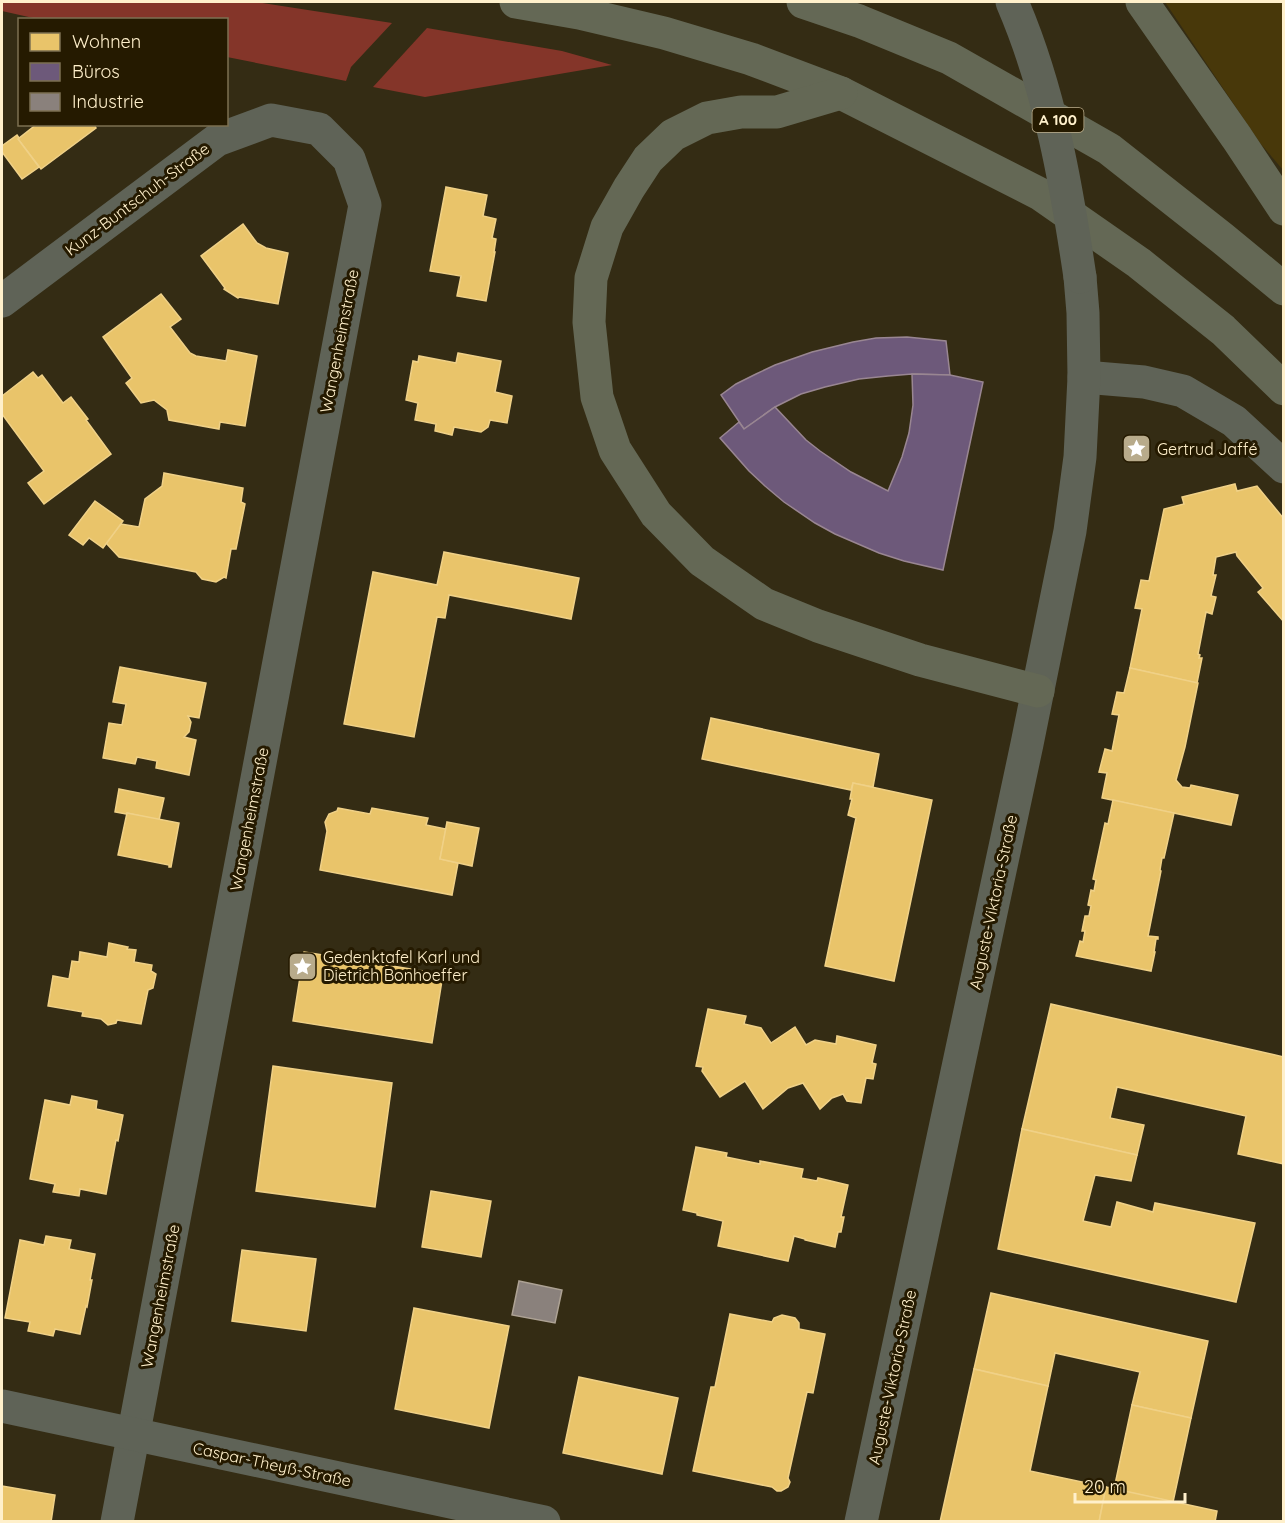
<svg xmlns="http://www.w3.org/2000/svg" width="1285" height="1523" font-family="Quicksand,sans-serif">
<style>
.built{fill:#48380a}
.green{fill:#843529}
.homes{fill:#e9c46a;stroke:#f0d187;stroke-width:1.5}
.offices{fill:#6d597a;stroke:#998692;stroke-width:1.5}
.industry{fill:#8a817c;stroke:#ada294;stroke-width:1.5}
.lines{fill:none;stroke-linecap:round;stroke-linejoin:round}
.street{stroke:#5f6357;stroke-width:33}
.highway{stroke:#646855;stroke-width:33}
.street-bridge{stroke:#5f6357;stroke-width:33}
.labels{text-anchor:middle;stroke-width:6;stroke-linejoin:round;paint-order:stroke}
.shield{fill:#251a00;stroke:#beb08e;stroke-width:1.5}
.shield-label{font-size:15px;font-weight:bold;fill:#fff0cb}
.street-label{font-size:16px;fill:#fff0cb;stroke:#251a00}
.poi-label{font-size:16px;fill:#fff0cb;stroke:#251a00;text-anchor:start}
</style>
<rect width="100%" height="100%" fill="#342c14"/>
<polygon class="built" points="1165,2 1283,2 1283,170 1260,143"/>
<g class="green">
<polygon points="2,2 256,2 392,23 351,67 346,81 227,57 226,20 42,20 2,11"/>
<polygon points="427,28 562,51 612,65 425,97 373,87"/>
</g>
<g class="homes">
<polygon points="37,124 94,124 96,128 41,169 18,139"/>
<polygon points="17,135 19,138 18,139 39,167 22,179 2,152 2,146"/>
<polygon points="446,187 487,195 483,216 496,219 492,238 496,239 494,252 495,252 486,301 457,296 461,276 430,271"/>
<polygon points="243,224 257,243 266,248 288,253 278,304 239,297 238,298 224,289 225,288 201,256"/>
<polygon points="161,294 181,319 170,327 190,353 196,356 226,361 228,350 257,356 245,426 220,422 219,429 169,420 167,410 154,400 141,403 126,383 132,378 103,337"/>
<polygon points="458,353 501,361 495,392 512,396 507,423 490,420 488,427 481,432 454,427 452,435 435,431 436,424 415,420 418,403 406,400 413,361 418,362 419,356 456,363"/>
<polygon points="33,372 38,378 42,375 63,403 71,397 88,419 86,420 111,454 44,504 28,483 44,471 2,414 2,396"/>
<polygon points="164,473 243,488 241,502 245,504 236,549 231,549 226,578 224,577 216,582 202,579 196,572 119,557 106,543 121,524 139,527 145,499 162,486"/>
<polygon points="1235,484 1237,491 1257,486 1284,519 1284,622 1258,592 1263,588 1237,556 1236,552 1216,557 1213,575 1216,575 1211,596 1216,597 1212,614 1206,612 1198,654 1200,655 1199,658 1202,658 1197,683 1130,668 1142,609 1135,608 1141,580 1149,581 1164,509 1184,504 1182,497"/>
<polygon points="95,501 123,521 103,548 89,538 83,545 69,535"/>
<polygon points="444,552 579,578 571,619 449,595 445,618 437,617 414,737 344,724 373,572 437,585"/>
<polygon points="120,667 206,683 199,718 188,716 191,722 189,732 184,737 196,740 189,775 156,768 157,761 137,757 135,764 103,758 109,723 122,725 126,704 113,702"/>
<polygon points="1130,668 1198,683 1185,747 1176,780 1182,787 1190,788 1191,785 1238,795 1231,825 1102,798 1107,773 1099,772 1105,749 1112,751 1119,715 1112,714 1117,692 1124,693"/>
<polygon points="711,718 879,754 873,787 853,783 851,790 702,759"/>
<polygon points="853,783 932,800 894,981 825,966 856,818 848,815 852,799 850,799"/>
<polygon points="119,789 164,798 159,820 127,813 126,814 115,812"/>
<polygon points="1113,800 1174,813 1164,858 1162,858 1160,870 1161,871 1148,936 1158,937 1158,939 1156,939 1154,952 1155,952 1151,971 1076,956 1080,941 1083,942 1085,931 1082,931 1085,916 1089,916 1091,906 1088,905 1091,890 1094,891 1096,880 1093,879 1105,823 1108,824"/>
<polygon points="338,808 370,814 372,808 428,818 426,825 446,829 440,859 458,863 452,895 320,870 327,831 325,822 329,814 337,811"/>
<polygon points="127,813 179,823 171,867 169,867 169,865 118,855"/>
<polygon points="447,822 479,828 472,866 440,859"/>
<polygon points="109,943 128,947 127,949 136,950 134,962 152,965 151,971 156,974 153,988 148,990 141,1024 117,1020 116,1023 108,1025 101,1019 82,1016 83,1012 48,1006 53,976 69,979 72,961 79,962 80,952 107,957"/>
<polygon points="304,952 443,974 432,1043 293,1021"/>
<polygon points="1051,1004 1284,1057 1284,1164 1238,1154 1246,1116 1117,1087 1110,1118 1144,1125 1137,1155 1022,1129"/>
<polygon points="708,1009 746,1016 744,1024 761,1028 771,1043 795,1027 806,1045 815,1040 836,1044 837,1036 876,1045 872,1063 876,1064 873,1079 866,1078 861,1103 847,1101 843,1094 832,1098 820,1109 803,1083 788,1088 763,1109 745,1081 720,1097 702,1071 703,1067 696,1066"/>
<polygon points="273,1066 392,1083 375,1207 256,1191"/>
<polygon points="72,1096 97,1101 96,1109 123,1115 118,1141 116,1140 106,1194 80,1189 79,1196 53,1192 55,1184 30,1179 45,1100 70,1105"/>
<polygon points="1022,1129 1137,1155 1131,1181 1095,1175 1083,1221 1111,1227 1117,1202 1153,1212 1155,1203 1255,1223 1236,1302 998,1249"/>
<polygon points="696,1147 727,1153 726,1157 760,1164 760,1161 803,1169 801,1178 817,1181 818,1178 848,1185 841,1217 844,1217 841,1232 838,1232 835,1247 805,1240 805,1239 794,1236 788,1261 718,1246 723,1221 697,1215 697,1213 683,1210"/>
<polygon points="431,1191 491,1201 481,1257 422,1247"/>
<polygon points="46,1236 71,1240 69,1249 95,1254 90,1280 92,1280 87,1307 86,1306 80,1334 55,1329 53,1336 28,1331 30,1322 5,1318 20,1240 44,1245"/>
<polygon points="242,1250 316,1259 306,1331 232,1321"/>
<polygon points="991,1293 1208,1341 1191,1418 1132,1405 1140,1372 1055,1353 1048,1386 974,1369"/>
<polygon points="414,1308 509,1326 489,1428 395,1409"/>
<polygon points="730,1314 772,1322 774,1318 782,1315 795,1318 799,1323 799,1329 825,1334 813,1393 807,1392 788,1478 790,1482 788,1487 781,1491 777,1491 772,1487 693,1471 711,1387 715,1387"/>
<polygon points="974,1369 1048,1386 1030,1471 1106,1487 1099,1522 940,1522"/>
<polygon points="579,1377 678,1398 662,1474 563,1453"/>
<polygon points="1132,1405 1191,1418 1173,1502 1114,1489"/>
<polygon points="2,1486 55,1495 51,1522 2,1522"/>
<polygon points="1106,1487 1217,1511 1215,1522 1099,1522"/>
</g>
<g class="offices">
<polygon points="907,337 946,341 950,375 912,374 888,376 859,379 825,387 801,394 775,407 744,429 721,395 736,384 756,374 775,365 812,352 853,342 876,338"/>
<polygon points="912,374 950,375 983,382 943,570 904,561 879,553 835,534 815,523 784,502 765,486 749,471 720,438 739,422 744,429 775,407 806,440 820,451 851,472 888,491 902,457 909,433 913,405"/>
</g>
<polygon class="industry" points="519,1281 562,1290 555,1323 512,1315"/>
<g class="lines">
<g class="street">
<polyline points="2,301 217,140 271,120 319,129 349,159 365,205 117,1522"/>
<polyline points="1084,377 1144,382 1183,391 1234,421 1284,467"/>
<polyline points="2,1406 544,1522"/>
<polyline points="861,1522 1027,744 1070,531 1080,457 1084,377 1083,313 1080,277"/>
</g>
<g class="highway">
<polyline points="516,2 579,13 664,33 751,59 841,93 1040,194 1139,263 1223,330 1284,389"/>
<polyline points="803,2 859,21 949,58 1109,149 1222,238 1284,289"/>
<polyline points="1142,2 1237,138 1284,209"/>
<polyline points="841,93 777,112 741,112 707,118 673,135 648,159 629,188 607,227 591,278 589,322 597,397 615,450 656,514 702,561 764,604 818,626 920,660 1038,691"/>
</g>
<path class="street-bridge" d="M1012,2C1050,90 1066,183 1080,277"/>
</g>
<defs>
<symbol id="sight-square" viewBox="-11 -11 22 22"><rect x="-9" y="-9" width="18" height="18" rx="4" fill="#b8ab8b" stroke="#251a00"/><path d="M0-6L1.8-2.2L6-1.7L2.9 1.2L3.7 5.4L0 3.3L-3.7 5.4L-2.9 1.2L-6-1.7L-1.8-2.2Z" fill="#fff"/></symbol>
</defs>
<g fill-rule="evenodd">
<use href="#sight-square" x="1120" y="432" width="33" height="33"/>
<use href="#sight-square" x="286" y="950" width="33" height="33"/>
</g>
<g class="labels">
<rect class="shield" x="1032.5" y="108" width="51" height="24" rx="4.5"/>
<g class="shield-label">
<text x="1058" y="125">A 100</text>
</g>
<g class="street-label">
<text transform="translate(137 199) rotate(-37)" y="6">Kunz-Buntschuh-Straße</text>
<text transform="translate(339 341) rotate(-79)" y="6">Wangenheimstraße</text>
<text transform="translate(249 819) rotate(-79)" y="6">Wangenheimstraße</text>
<text transform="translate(993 902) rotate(-78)" y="6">Auguste-Viktoria-Straße</text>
<text transform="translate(160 1296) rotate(-79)" y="6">Wangenheimstraße</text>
<text transform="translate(892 1377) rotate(-78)" y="6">Auguste-Viktoria-Straße</text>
<text transform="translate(272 1464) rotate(12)" y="6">Caspar-Theyß-Straße</text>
</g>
<g class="poi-label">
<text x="1157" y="455">Gertrud Jaffé</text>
<text x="323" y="963">Gedenktafel Karl und<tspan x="323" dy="18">Dietrich Bonhoeffer</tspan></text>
</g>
</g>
<rect width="1285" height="1523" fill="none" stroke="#fff0cb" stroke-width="6"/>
<rect x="18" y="18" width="210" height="108" fill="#251a00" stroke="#7c7051" stroke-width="1.5"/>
<rect x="30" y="33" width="30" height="18" fill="#e9c46a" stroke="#7c7051" stroke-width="1.5"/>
<text x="72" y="48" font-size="18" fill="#fff0cb">Wohnen</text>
<rect x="30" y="63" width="30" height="18" fill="#6d597a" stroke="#7c7051" stroke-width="1.5"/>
<text x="72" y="78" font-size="18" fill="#fff0cb">Büros</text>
<rect x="30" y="93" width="30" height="18" fill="#8a817c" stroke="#7c7051" stroke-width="1.5"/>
<text x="72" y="108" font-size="18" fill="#fff0cb">Industrie</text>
<path d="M1075 1493v9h110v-9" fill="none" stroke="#fff0cb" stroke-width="3"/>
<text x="1084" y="1493" font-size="18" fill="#fff0cb" stroke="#251a00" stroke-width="4.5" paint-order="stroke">20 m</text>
</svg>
